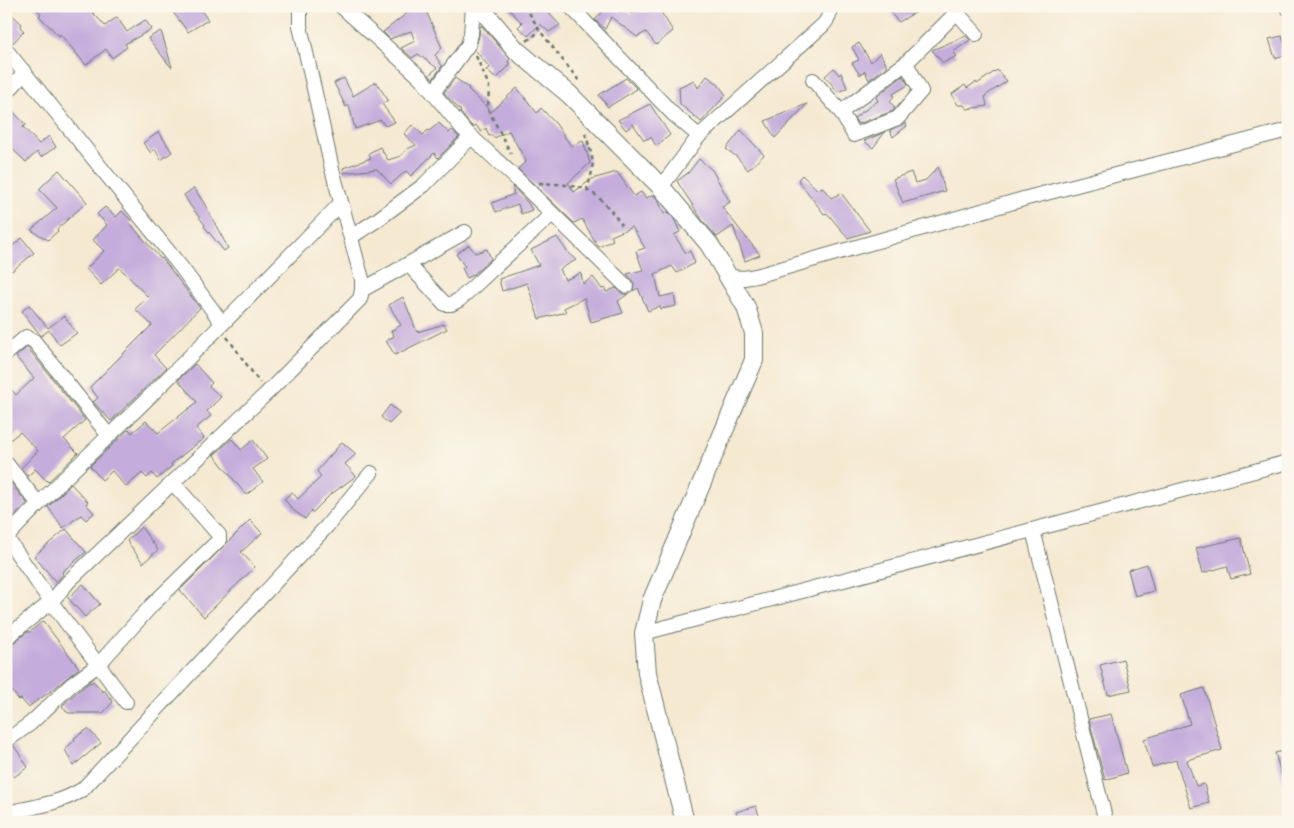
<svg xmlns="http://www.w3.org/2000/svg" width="1294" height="828" font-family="'Balsamiq Sans',sans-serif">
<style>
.building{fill:#c4acdc}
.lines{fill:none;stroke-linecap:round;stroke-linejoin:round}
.minor-casing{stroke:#6a796b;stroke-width:16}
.tertiary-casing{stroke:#6a796b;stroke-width:20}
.path{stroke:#6a796b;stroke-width:2.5;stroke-dasharray:4 4;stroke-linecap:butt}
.minor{stroke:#fff;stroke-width:14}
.tertiary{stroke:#fff;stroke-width:18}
</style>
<rect width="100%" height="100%" fill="#fbf7ec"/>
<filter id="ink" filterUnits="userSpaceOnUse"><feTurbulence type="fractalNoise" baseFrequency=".02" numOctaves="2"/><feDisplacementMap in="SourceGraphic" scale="10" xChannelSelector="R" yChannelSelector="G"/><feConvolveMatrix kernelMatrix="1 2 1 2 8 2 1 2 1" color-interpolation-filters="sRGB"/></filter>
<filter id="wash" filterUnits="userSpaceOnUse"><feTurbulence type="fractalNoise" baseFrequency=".0096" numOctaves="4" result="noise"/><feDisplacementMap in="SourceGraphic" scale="20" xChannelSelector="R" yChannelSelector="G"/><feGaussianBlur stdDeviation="1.12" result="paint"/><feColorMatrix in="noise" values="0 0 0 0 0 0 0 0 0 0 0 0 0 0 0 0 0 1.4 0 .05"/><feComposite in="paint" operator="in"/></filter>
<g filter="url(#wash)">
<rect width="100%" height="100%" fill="#f5e9d2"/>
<g id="blocks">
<g class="building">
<polygon points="34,6 87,6 105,26 117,17 127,32 145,20 152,29 125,44 127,47 112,58 106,49 86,65 60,34 59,36 39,16 41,14"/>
<polygon points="178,6 198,6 208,20 188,32 172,11"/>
<polygon points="401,6 424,6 442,48 435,55 442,66 433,79 429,75 437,68 418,54 412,58 401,48 415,41 411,31 390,39 383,32 406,14"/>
<polygon points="506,6 542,6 560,25 549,32 540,24 528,36 518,27 522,23"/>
<polygon points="596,6 615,6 620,12 623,8 632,14 643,6 657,6 673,31 656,45 646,32 637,37 611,17 605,29 595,20 603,11"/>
<polygon points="907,6 926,6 899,22 891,14"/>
<polygon points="6,9 22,24 20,27 24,31 13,43 6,36"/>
<polygon points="480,26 482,26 510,59 508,62 510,65 496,79 486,70 490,68 475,50 479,36"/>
<polygon points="161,31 172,67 171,67 148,38"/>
<polygon points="966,36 970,40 953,52 957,56 943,63 932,50"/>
<polygon points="1282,36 1288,54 1275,58 1269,39"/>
<polygon points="859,43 871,62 880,53 887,66 869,80 865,71 860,75 852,63 859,60 852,47"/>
<polygon points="834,68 839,75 841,73 847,88 838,92 825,76"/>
<polygon points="997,70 1007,81 985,96 987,106 967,109 964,105 958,105 952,94 965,85 967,88 976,82 977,84"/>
<polygon points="707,76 717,83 726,95 701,122 680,104 679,87 694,80 698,88"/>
<polygon points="903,76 908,85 893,94 894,96 890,101 895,108 893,111 858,124 854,118 878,101 876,97"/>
<polygon points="344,78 353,96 376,82 388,100 382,104 395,122 385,126 381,120 355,129 349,105 346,107 334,83"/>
<polygon points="455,78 469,88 468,89 486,106 490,113 517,88 537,113 541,108 556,124 571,146 583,141 590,163 568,183 574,192 592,179 617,172 634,196 641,192 646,198 654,195 658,200 664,214 669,212 674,219 680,232 674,235 686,253 690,251 695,263 677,273 672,266 655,274 660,297 674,294 676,306 661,309 660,306 648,311 638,288 633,291 634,283 627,274 643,270 636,251 645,248 632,227 611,236 613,240 599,247 597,245 582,219 574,223 518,169 526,161 509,131 494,138 492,135 489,136 486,128 481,132 476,125 473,127 469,123 460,112 461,111 444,93"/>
<polygon points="626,78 637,89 608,107 599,95"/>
<polygon points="6,104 26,125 23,127 39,144 49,136 56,147 41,157 37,152 26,162 6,143"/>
<polygon points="650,104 670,135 656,146 651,137 644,140 633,124 626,130 618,120"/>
<polygon points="807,104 775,138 765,121"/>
<polygon points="439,123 449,133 452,130 459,137 438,158 434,153 411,176 406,171 391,184 377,169 344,173 343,168 371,158 369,153 380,147 388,160 401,156 407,149 416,145 404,134 412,125 423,135 428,130 429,131"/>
<polygon points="905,123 907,126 893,137 890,130"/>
<polygon points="741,130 764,155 748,170 737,157 726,149"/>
<polygon points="159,132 172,152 161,160 155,149 151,153 143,143"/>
<polygon points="885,132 873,148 864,141"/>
<polygon points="699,159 712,170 730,202 722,207 760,255 745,261 733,226 717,237 703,221 680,186 677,181 688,173"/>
<polygon points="938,167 945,191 903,203 893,179 911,172 915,183 926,180"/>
<polygon points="59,170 87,202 57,229 58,231 48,240 31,230 57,208 39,189"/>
<polygon points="802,175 818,190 822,187 831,198 841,193 870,231 848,238 827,213 824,214 798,180"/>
<polygon points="512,186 528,203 532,210 521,214 518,204 496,212 492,203 514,194"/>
<polygon points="194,188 204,203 228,248 224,251 204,226 205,225 190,205 184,195"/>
<polygon points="105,207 116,217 122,211 132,221 130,223 139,234 161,259 162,258 200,308 154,355 166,368 111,421 93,402 98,398 90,387 152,325 135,309 148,297 124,272 119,268 101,285 86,269 104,251 93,240 107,225 97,214"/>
<polygon points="557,237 568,253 576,260 560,269 565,280 581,273 583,284 593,277 602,289 605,288 606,292 616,288 623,294 628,294 618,301 623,313 591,322 584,298 564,308 566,312 539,319 527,283 502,291 499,279 539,265 531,250"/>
<polygon points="22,238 34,253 12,271 6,264 6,251"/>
<polygon points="469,245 475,253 487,249 491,259 473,275 467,278 462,268 465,267 456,254"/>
<polygon points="403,297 417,332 444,324 447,329 395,355 386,341 394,336 391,331 401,325 389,305"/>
<polygon points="29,305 48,328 64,316 77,333 60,345 49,330 41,336 22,311"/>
<polygon points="27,347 85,420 64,439 78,453 48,482 35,469 28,476 21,468 38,451 20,432 6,443 6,383 16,395 34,378 16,357"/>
<polygon points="195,364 212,383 209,386 221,397 207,411 211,416 196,428 204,438 171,464 172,466 157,479 152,473 147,478 142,473 126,487 112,471 102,480 90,466 129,429 132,433 146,421 158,433 197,402 178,380"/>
<polygon points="390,405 400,413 389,424 381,417"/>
<polygon points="232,439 241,450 253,440 267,459 253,469 263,482 246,495 214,455"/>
<polygon points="342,442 356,454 345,464 356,476 330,495 312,513 311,511 305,519 293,510 284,499 292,492 298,499 321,477 317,471"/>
<polygon points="6,477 27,503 6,525"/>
<polygon points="71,484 88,502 86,504 94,513 86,520 81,515 63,528 48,507"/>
<polygon points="250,520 262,533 241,552 255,567 204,617 180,590"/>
<polygon points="141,527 158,550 143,563 127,541"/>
<polygon points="66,529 86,552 62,572 63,574 56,582 34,556"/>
<polygon points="1241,538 1250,574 1231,579 1227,566 1203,573 1196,548"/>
<polygon points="1147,564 1154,591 1135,596 1128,570"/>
<polygon points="83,584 100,604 85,617 68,598"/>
<polygon points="43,621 79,668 51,691 28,707 21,699 19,700 12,691 6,695 6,647 11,645 27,632 30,632"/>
<polygon points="1123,659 1131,690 1108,695 1100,665"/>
<polygon points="93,681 103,692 104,690 113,702 103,713 68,713 62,706 77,692 90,682 91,683"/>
<polygon points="1204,688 1222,750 1187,760 1196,786 1204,784 1209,803 1191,808 1176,760 1152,767 1144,739 1190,724 1181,695"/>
<polygon points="1111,714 1127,773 1105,780 1089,719"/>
<polygon points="88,729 101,743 73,766 65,749 75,740 74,738"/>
<polygon points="14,746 28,767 14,777 6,766 6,750"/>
<polygon points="1288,750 1288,786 1285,787 1275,753"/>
<polygon points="756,806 761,822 739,822 736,812"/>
</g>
</g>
</g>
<g filter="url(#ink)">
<use href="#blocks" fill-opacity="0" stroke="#6a796b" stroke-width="1"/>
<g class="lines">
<defs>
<g id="minor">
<polyline points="341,6 420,77 463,129 520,182 626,286"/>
<polyline points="570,6 673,114 699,136 661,187"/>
<polyline points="1286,6 1288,8"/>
<polyline points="952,7 976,34"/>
<polyline points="6,50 181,267 222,323"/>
<polyline points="906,63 921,91 898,118 854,135 841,112 906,63 957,12"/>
<polyline points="813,80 841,112"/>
<polyline points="433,93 468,45 471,34 473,6"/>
<polyline points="6,94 25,72"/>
<path d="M699,136L823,25C828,19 831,15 828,6"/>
<polyline points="351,237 377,220 424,185 471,137"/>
<polyline points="409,265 445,304 451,304 459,300 552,214"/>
<polyline points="730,277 744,278 756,276 1027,198 1288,130"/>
<polyline points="362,290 465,232"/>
<polyline points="6,354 26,337 34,341 109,436"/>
<polyline points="6,463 38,503"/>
<polyline points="1033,530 1106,822"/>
<polyline points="6,537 51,602 126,702"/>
<path d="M6,538C49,491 96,449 141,405C209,338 275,271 341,203"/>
<polyline points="644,633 1288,462"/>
<polyline points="6,638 51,602 69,581 268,392 360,299 362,290 362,279 332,169 300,26 300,6"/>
<polyline points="6,741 31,723 71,685 98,665 152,605 219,540 219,535 173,483"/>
<path d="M6,813C32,807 60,804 83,789L327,526L371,473"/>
</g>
<polyline id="tertiary" points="479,6 516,50 569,94 661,187 709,244 746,307 754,333 754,360 652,600 644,633 647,673 685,822"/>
</defs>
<use href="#minor" class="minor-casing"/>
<use href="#tertiary" class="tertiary-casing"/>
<g class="path">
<polyline points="525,6 540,31 580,82"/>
<polyline points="527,41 540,31"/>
<polyline points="476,56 489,86 488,109 511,154"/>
<path d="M585,133C593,158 596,163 587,189"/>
<path d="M539,183C587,186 592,185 622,225"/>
<polyline points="227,337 260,383"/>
</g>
<use href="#minor" class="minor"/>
<use href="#tertiary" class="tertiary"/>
</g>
</g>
<rect width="1294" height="828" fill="none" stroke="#fbf7ec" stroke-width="25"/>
</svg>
